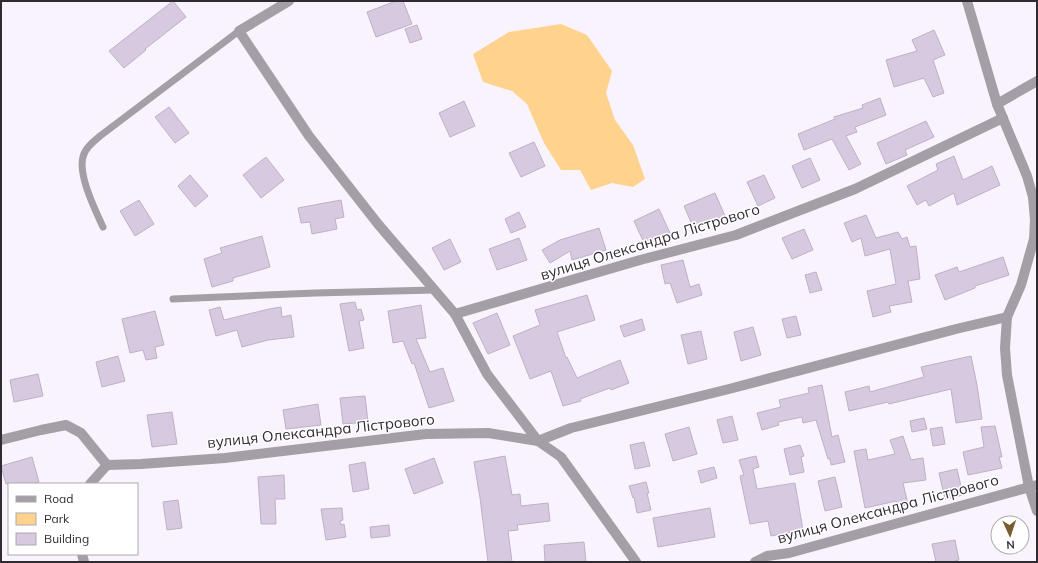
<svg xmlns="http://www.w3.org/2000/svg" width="1038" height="563" font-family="Mulish,sans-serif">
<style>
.green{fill:#ffd28e}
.building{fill:#d7cae0;stroke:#beb1c6}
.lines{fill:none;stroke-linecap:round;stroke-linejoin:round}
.lane{stroke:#a49ea7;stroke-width:7}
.street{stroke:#a49ea7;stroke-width:10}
.labels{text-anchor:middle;stroke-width:3;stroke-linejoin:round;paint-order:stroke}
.street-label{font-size:15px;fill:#302b33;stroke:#fff}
</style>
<rect width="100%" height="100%" fill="#f9f3fd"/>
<polygon class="green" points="561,24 587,35 612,71 606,93 615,120 633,145 645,179 633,187 612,183 591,190 580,170 561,170 544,143 527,104 512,91 483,82 473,54 509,32"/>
<g class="building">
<polygon points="173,1 186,17 145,49 146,50 124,68 109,51"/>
<polygon points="396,1 403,1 412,24 376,37 367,12"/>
<polygon points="417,25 422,39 410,43 405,29"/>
<polygon points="934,30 945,55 933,60 944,93 933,97 924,78 894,87 886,60 917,51 912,40"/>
<polygon points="880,98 886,115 855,127 857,132 846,136 861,164 849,170 832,139 804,150 798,134 835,119 834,117 863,108 862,105"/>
<polygon points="464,101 475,126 450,137 439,113"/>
<polygon points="169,107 189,133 175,143 155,117"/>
<polygon points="926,121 934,137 905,150 907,155 886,164 877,143"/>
<polygon points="534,142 545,166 521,177 509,153"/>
<polygon points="954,156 963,180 992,166 1000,185 957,205 954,193 929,206 926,200 917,205 907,186 938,170 936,164"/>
<polygon points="266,157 284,180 261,198 243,175"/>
<polygon points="810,158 820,180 802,188 792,166"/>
<polygon points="190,175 208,196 195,207 178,186"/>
<polygon points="764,175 775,198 758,206 747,182"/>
<polygon points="715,193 725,216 694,229 684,206"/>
<polygon points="139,200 154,224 135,236 120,211"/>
<polygon points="341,200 344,217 335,219 337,229 312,234 310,222 301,223 298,208"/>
<polygon points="659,209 670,233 645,245 634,221"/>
<polygon points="519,212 526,227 511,233 505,219"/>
<polygon points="866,215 876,238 898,232 902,239 907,237 910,247 916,246 920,279 908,281 912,302 889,306 891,312 873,317 867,291 896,284 890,249 865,256 861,238 852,242 844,223"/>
<polygon points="599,228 606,250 572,260 570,251 550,263 542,250 560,240"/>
<polygon points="804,229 813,250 792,259 782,238"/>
<polygon points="262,236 270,267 233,278 233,281 212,287 204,259 222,253 220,248"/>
<polygon points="519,238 527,260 497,270 489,249"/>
<polygon points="450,239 461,262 444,270 432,248"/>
<polygon points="1003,257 1009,275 975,286 975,288 945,300 935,275 957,267 959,272"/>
<polygon points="683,260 690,287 699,284 702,295 677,303 670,283 665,284 661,265"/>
<polygon points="816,272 822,290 810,293 805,275"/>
<polygon points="587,295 595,320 557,332 566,358 567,357 577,378 620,360 629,383 611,390 610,388 580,399 581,401 563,406 551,371 530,379 513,336 540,325 535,310"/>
<polygon points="355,302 357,310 361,309 364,320 359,321 364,348 349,351 340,304"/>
<polygon points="421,305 426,338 416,339 430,372 443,368 454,401 429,408 414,363 412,364 403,341 393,343 388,311"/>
<polygon points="220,307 224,320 269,309 281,307 282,317 291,315 294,337 268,340 242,347 237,330 216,336 209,310"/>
<polygon points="155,311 164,345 155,347 157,358 146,360 143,350 130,353 122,319"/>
<polygon points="497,313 510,345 488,354 473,323"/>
<polygon points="796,316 801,335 787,338 782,319"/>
<polygon points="642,319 645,330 624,337 620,326"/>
<polygon points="753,327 761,355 741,361 734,332"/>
<polygon points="701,331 707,359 688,364 681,335"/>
<polygon points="118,356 125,381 102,387 96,362"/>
<polygon points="971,356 977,385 982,419 956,423 951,389 889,404 888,402 849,411 845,392 869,386 870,392 924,377 921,367"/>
<polygon points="38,374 43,396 14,402 10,380"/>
<polygon points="822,385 832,437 838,435 845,462 831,465 830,459 828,459 816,420 803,423 802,417 778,422 779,425 762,430 757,413 781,407 779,400 809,393 808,388"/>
<polygon points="365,396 368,422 343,424 340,398"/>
<polygon points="318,404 321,425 286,429 283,410"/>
<polygon points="172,412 177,444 152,447 147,415"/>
<polygon points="732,416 738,440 723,443 717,420"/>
<polygon points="924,418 927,429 912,432 910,421"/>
<polygon points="995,426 1002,457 999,457 1002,468 968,475 963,452 984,447 981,427"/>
<polygon points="689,427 697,454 673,461 665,434"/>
<polygon points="942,427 945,444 933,446 930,429"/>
<polygon points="903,436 911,460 923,458 926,480 903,483 908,504 897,507 896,501 865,508 854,451 866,449 868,460 895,454 890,440"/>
<polygon points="644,442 650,466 635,469 630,445"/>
<polygon points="800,445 804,456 801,457 804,472 790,475 784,449"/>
<polygon points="505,456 512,495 520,494 521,506 548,503 550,521 517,525 518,530 508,531 512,562 488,562 480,498 474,462"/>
<polygon points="756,456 759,467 753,469 757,489 795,483 803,530 771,536 768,521 750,524 740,476 744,475 739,460"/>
<polygon points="32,457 39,482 30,484 6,484 1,466"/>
<polygon points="434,458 443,483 414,494 405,469"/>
<polygon points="365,462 369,489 353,492 349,465"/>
<polygon points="714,467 717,478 701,483 698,471"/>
<polygon points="957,469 963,495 945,499 939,473"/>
<polygon points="284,475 285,499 275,499 276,524 261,524 258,477"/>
<polygon points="835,477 842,507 825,511 818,481"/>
<polygon points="646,482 649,493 647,493 651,510 637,513 634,497 633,498 629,486"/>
<polygon points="178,500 182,528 167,530 163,502"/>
<polygon points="342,508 343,520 340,521 341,525 344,524 346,537 326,540 321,509"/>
<polygon points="710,508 715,537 658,547 653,518"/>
<polygon points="389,525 390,536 371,538 370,527"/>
<polygon points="955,540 959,560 952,562 936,562 932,544"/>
<polygon points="584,542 586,562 545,562 544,545"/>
</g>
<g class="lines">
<g class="lane">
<path d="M103,227C95,210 78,175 83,157C85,148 93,142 100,136L239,31"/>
<polyline points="173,299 315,293 434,290"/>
</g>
<g class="street">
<polyline points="289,1 239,31 309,136 378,224 455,314 487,374 538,441 561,457 636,562"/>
<polyline points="967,1 997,104 1027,176 1033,197 1035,220 1034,239 1021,285 1007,317 1005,348 1007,375 1029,487 1037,511"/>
<polyline points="997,104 1037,81"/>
<polyline points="455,314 640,260 736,235 855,189 1003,118"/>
<polyline points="1,440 41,430 66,425 81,433 107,465 141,464 225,458 426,434 488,433 538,441 571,428 729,389 956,329 1007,317"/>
<polyline points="90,484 107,465"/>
<polyline points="82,554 84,562"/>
<polyline points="755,562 767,556 789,553 1037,485"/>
</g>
</g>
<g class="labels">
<g class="street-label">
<text transform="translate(650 242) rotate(-17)" y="5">вулиця Олександра Лістрового</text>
<text transform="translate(321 431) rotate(-6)" y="5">вулиця Олександра Лістрового</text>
<text transform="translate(888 509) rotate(-15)" y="5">вулиця Олександра Лістрового</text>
</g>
</g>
<rect width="1038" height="563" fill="none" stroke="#302b33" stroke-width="4"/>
<rect x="8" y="483" width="130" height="72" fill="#ffffff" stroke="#acaaad"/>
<rect x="16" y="496" width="20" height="6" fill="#a49ea7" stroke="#acaaad"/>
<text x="44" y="503" font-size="12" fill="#302b33">Road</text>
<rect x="16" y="513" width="20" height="12" fill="#ffd28e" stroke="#acaaad"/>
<text x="44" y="523" font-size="12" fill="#302b33">Park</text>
<rect x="16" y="533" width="20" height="12" fill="#d7cae0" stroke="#acaaad"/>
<text x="44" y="543" font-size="12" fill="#302b33">Building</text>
<g transform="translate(1010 535) rotate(177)"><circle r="19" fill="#ffffff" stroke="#acaaad"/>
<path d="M0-3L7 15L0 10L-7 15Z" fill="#795d30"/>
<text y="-6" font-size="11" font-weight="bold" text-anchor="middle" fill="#302b33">N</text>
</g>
</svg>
